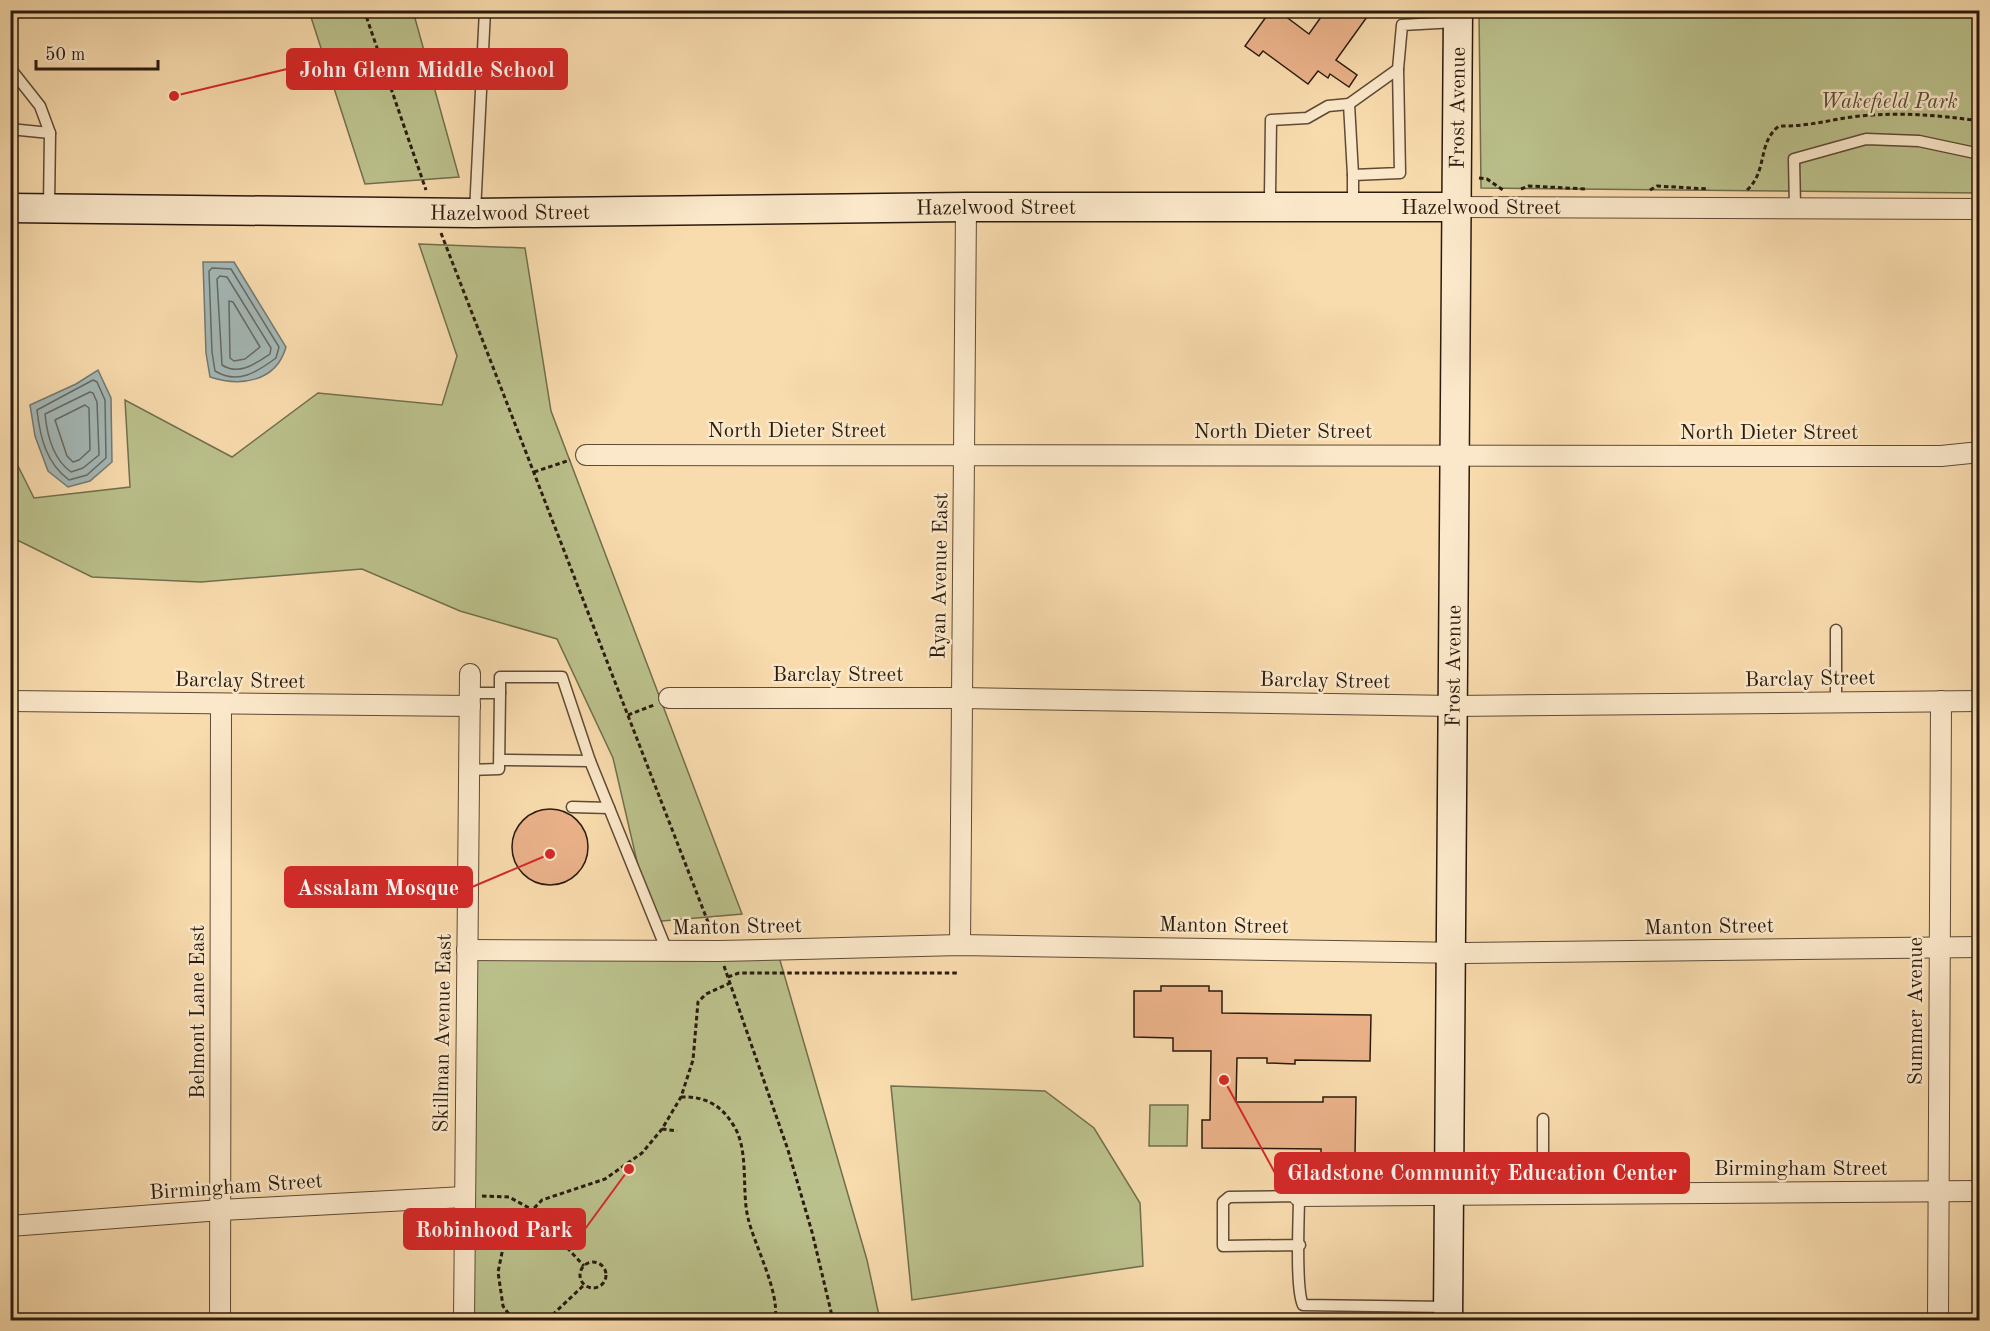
<svg xmlns="http://www.w3.org/2000/svg" width="1990" height="1331" font-family="'Old Standard TT',serif">
<style>
.green{fill:#bbc18c;stroke:#726e4d;stroke-width:1.5}
.water{fill:#a4b8b7;stroke:#737973;stroke-width:1.5}
.lines{fill:none;stroke-linecap:round;stroke-linejoin:round}
.shore{stroke:#676a62;stroke-width:1.5}
.building{fill:#ebb28a;stroke:#2a1b0e;stroke-width:1.5}
.lane-casing{stroke:#5e4b36;stroke-width:13}
.street-casing{stroke:#5e4b36;stroke-width:22}
.secondary-casing{stroke:#2a1b0e;stroke-width:31}
.path{stroke:#2a1b0e;stroke-width:3;stroke-dasharray:4.5 3;stroke-linecap:butt}
.lane{stroke:#fbe8ca;stroke-width:10}
.street{stroke:#fbe8ca;stroke-width:20}
.secondary{stroke:#fbe8ca;stroke-width:28}
.labels{text-anchor:middle;stroke-width:5;stroke-linejoin:round;paint-order:stroke}
.park-label{font-size:21px;font-style:italic;fill:#564d34;stroke:#fbe8ca}
.street-label{font-size:21px;fill:#2a1b0e;stroke:#fbe8ca}
.leader{fill:none;stroke:#d62828;stroke-width:2}
.callout-dot{fill:#d62828;stroke:#fbe8ca;stroke-width:2}
.callout{fill:#d62828;stroke:#d62828;stroke-width:2}
.callout-label{font-size:22px;text-anchor:middle;font-weight:bold;fill:#fff}
</style>
<rect width="100%" height="100%" fill="#f9dcae"/>
<filter id="stains"><feTurbulence type="fractalNoise" baseFrequency=".00333" numOctaves="4"/><feColorMatrix values="0 0 0 0 .2 0 0 0 0 .09 0 0 0 0 .02 0 0 0 .5 -.17"/></filter>
<radialGradient id="worn" r=".72"><stop offset=".6" stop-color="#630" stop-opacity="0"/><stop offset="1" stop-color="#630" stop-opacity=".3"/></radialGradient>
<g class="green">
<polygon points="309,11 413,11 459,177 365,184"/>
<polygon points="1479,11 1979,11 1979,193 1481,188"/>
<polygon points="419,244 525,248 551,411 742,914 651,922 613,758 557,639 460,611 362,569 201,582 92,577 11,537 10,450 34,498 130,487 125,400 232,457 318,393 442,405 457,356"/>
<polygon points="467,950 777,950 867,1260 880,1320 465,1320"/>
<polygon points="891,1086 1045,1091 1094,1128 1140,1203 1143,1266 912,1300"/>
<polygon points="1150,1105 1188,1105 1187,1146 1149,1146"/>
</g>
<g class="water">
<path d="M203,262H234L286,347C276,382 241,387 210,377L206,353Z"/>
<polygon points="98,370 111,398 112,462 90,481 68,487 48,471 35,436 30,405 76,384"/>
</g>
<g class="lines">
<g class="shore">
<path d="M212,268L231,269L279,347L276,358C257,372 238,385 215,371L212,352L209,271Z"/>
<path d="M220,276L227,277L271,348L270,354C255,364 239,376 222,365L217,279Z"/>
<polygon points="229,301 233,302 260,347 245,359 234,361 230,358"/>
<path d="M93,380L97,382L105,400L106,458L87,475L69,480C46,463 40,437 37,410Z"/>
<path d="M90,392L93,393L97,402L99,455L83,468L71,472C53,459 47,435 45,414Z"/>
<polygon points="85,405 89,408 90,450 79,460 73,462 67,456 55,420"/>
</g>
</g>
<g class="building">
<polygon points="1271,10 1277,10 1309,34 1326,10 1372,10 1336,60 1357,75 1349,87 1330,74 1328,78 1318,71 1308,84 1263,51 1259,56 1245,46"/>
<circle cx="550" cy="847" r="38"/>
<polygon points="1161,986 1209,986 1209,991 1222,991 1222,1013 1371,1015 1370,1061 1295,1060 1295,1064 1267,1063 1267,1058 1237,1058 1236,1102 1323,1102 1323,1097 1356,1097 1355,1155 1321,1154 1321,1149 1202,1148 1202,1120 1210,1120 1211,1051 1173,1051 1173,1038 1134,1037 1134,991 1161,991"/>
</g>
<g class="lines">
<defs>
<g id="lane">
<polyline points="10,68 40,106 50,133 49,206"/>
<polyline points="1349,104 1353,175"/>
<polyline points="10,129 50,133"/>
<polyline points="1272,207 1270,195 1271,120 1307,118 1328,106 1349,104 1398,69 1402,25 1456,22"/>
<polyline points="1353,207 1353,175 1400,173 1398,69"/>
<polyline points="1795,207 1794,159 1866,139 1919,141 1980,154"/>
<polyline points="475,212 485,10"/>
<polyline points="1836,702 1836,630"/>
<polyline points="500,760 590,761 562,677 500,677 500,693"/>
<polyline points="590,761 667,951"/>
<polyline points="469,770 499,769 500,693 470,693"/>
<polyline points="572,807 609,808"/>
<polyline points="1543,1119 1543,1192"/>
<path d="M1300,1245L1223,1246V1202L1229,1197L1299,1196C1299,1219 1295,1288 1303,1305L1448,1307"/>
</g>
<g id="street">
<polyline points="1456,207 1980,209"/>
<polyline points="586,455 1941,456 1980,452"/>
<polyline points="669,698 962,698 1453,706 1980,701"/>
<polyline points="10,701 470,706"/>
<polyline points="960,945 966,207"/>
<polyline points="467,950 719,951 960,945 1465,953 1980,947"/>
<polyline points="1299,1196 1980,1191"/>
<polyline points="10,1226 221,1210 464,1197"/>
<polyline points="220,1320 221,704"/>
<polyline points="464,1320 470,674"/>
<polyline points="1938,1320 1941,701"/>
</g>
<g id="secondary">
<path id="s1" d="M10,208L475,213L966,207H1456"/>
<path id="s2" d="M1448,1320L1458,10"/>
</g>
</defs>
<use href="#lane" class="lane-casing"/>
<use href="#street" class="street-casing"/>
<use href="#secondary" class="secondary-casing"/>
<g class="path">
<polyline points="364,10 426,190"/>
<polyline points="1479,178 1487,179 1503,190"/>
<polyline points="1521,189 1529,186 1586,189"/>
<polyline points="1650,190 1657,186 1709,189"/>
<path d="M1747,190C1768,171 1757,143 1779,126C1807,127 1832,119 1860,116C1903,112 1937,115 1980,121"/>
<polyline points="441,233 713,935"/>
<polyline points="534,472 570,460"/>
<polyline points="628,715 654,705"/>
<polyline points="724,966 788,1150 812,1232 833,1320"/>
<polyline points="728,977 739,973 959,973"/>
<path d="M681,1097C703,1096 720,1104 732,1123C750,1148 741,1189 748,1218C755,1247 780,1292 775,1320"/>
<polyline points="662,1129 677,1131"/>
<polyline points="482,1196 509,1197 531,1209 584,1266"/>
<circle cx="593" cy="1275" r="13"/>
<polyline points="513,1320 503,1306 498,1272 504,1243 511,1232 542,1200 605,1179 642,1153 662,1129 681,1097 693,1060 698,1002 706,994 730,983"/>
<polyline points="547,1320 584,1285"/>
</g>
<use href="#lane" class="lane"/>
<use href="#street" class="street"/>
<use href="#secondary" class="secondary"/>
</g>
<g class="labels">
<g class="park-label">
<text x="1889" y="108">Wakefield Park</text>
</g>
<g class="street-label">
<text dy="7" stroke="none"><textPath href="#s2" startOffset="1212">Frost Avenue</textPath></text>
<text dy="7" stroke="none"><textPath href="#s1" startOffset="986">Hazelwood Street</textPath></text>
<text x="1481" y="214">Hazelwood Street</text>
<text dy="7" stroke="none"><textPath href="#s1" startOffset="500">Hazelwood Street</textPath></text>
<text x="797" y="437">North Dieter Street</text>
<text x="1283" y="438">North Dieter Street</text>
<text x="1769" y="439">North Dieter Street</text>
<text transform="translate(939 576) rotate(-89)" y="7">Ryan Avenue East</text>
<text dy="7" stroke="none"><textPath href="#s2" startOffset="654">Frost Avenue</textPath></text>
<text x="838" y="681">Barclay Street</text>
<text transform="translate(1810 678) rotate(-1)" y="7">Barclay Street</text>
<text transform="translate(240 680) rotate(1)" y="7">Barclay Street</text>
<text transform="translate(1325 680) rotate(1)" y="7">Barclay Street</text>
<text transform="translate(1224 925) rotate(1)" y="7">Manton Street</text>
<text transform="translate(737 926) rotate(-1)" y="7">Manton Street</text>
<text transform="translate(1709 926) rotate(-1)" y="7">Manton Street</text>
<text transform="translate(1915 1011) rotate(-90)" y="7">Summer Avenue</text>
<text transform="translate(197 1012) rotate(-90)" y="7">Belmont Lane East</text>
<text transform="translate(442 1033) rotate(-89)" y="7">Skillman Avenue East</text>
<text x="1801" y="1175">Birmingham Street</text>
<text transform="translate(236 1186) rotate(-4)" y="7">Birmingham Street</text>
</g>
</g>
<path class="leader" d="M174 96L287 69M550 854L472 887M1224 1080L1275 1173M629 1169L585 1229"/>
<g class="callout-dot">
<circle cx="174" cy="96" r="6"/>
<circle cx="550" cy="854" r="6"/>
<circle cx="1224" cy="1080" r="6"/>
<circle cx="629" cy="1169" r="6"/>
</g>
<g class="callout">
<rect x="287" y="49" width="280" height="40" rx="6"/>
<rect x="285" y="867" width="187" height="40" rx="6"/>
<rect x="1275" y="1153" width="414" height="40" rx="6"/>
<rect x="404" y="1209" width="181" height="40" rx="6"/>
</g>
<g class="callout-label">
<text x="427" y="77">John Glenn Middle School</text>
<text x="378" y="895">Assalam Mosque</text>
<text x="1482" y="1180">Gladstone Community Education Center</text>
<text x="494" y="1237">Robinhood Park</text>
</g>
<rect width="1990" height="1331" fill="none" stroke="#f9dcae" stroke-width="36"/>
<rect x="12" y="12" width="1966" height="1307" fill="none" stroke="#2a1b0e" stroke-width="3"/>
<rect x="18" y="18" width="1954" height="1295" fill="none" stroke="#2a1b0e" stroke-width="1.5"/>
<path d="M36 60v9h122v-9" fill="none" stroke="#2a1b0e" stroke-width="3"/>
<text x="45" y="60" font-size="18" fill="#2a1b0e" stroke="#fbe8ca" stroke-width="4.5" paint-order="stroke">50 m</text>
<rect width="100%" height="100%" filter="url(#stains)"/>
<rect width="100%" height="100%" fill="url(#worn)"/>
</svg>
